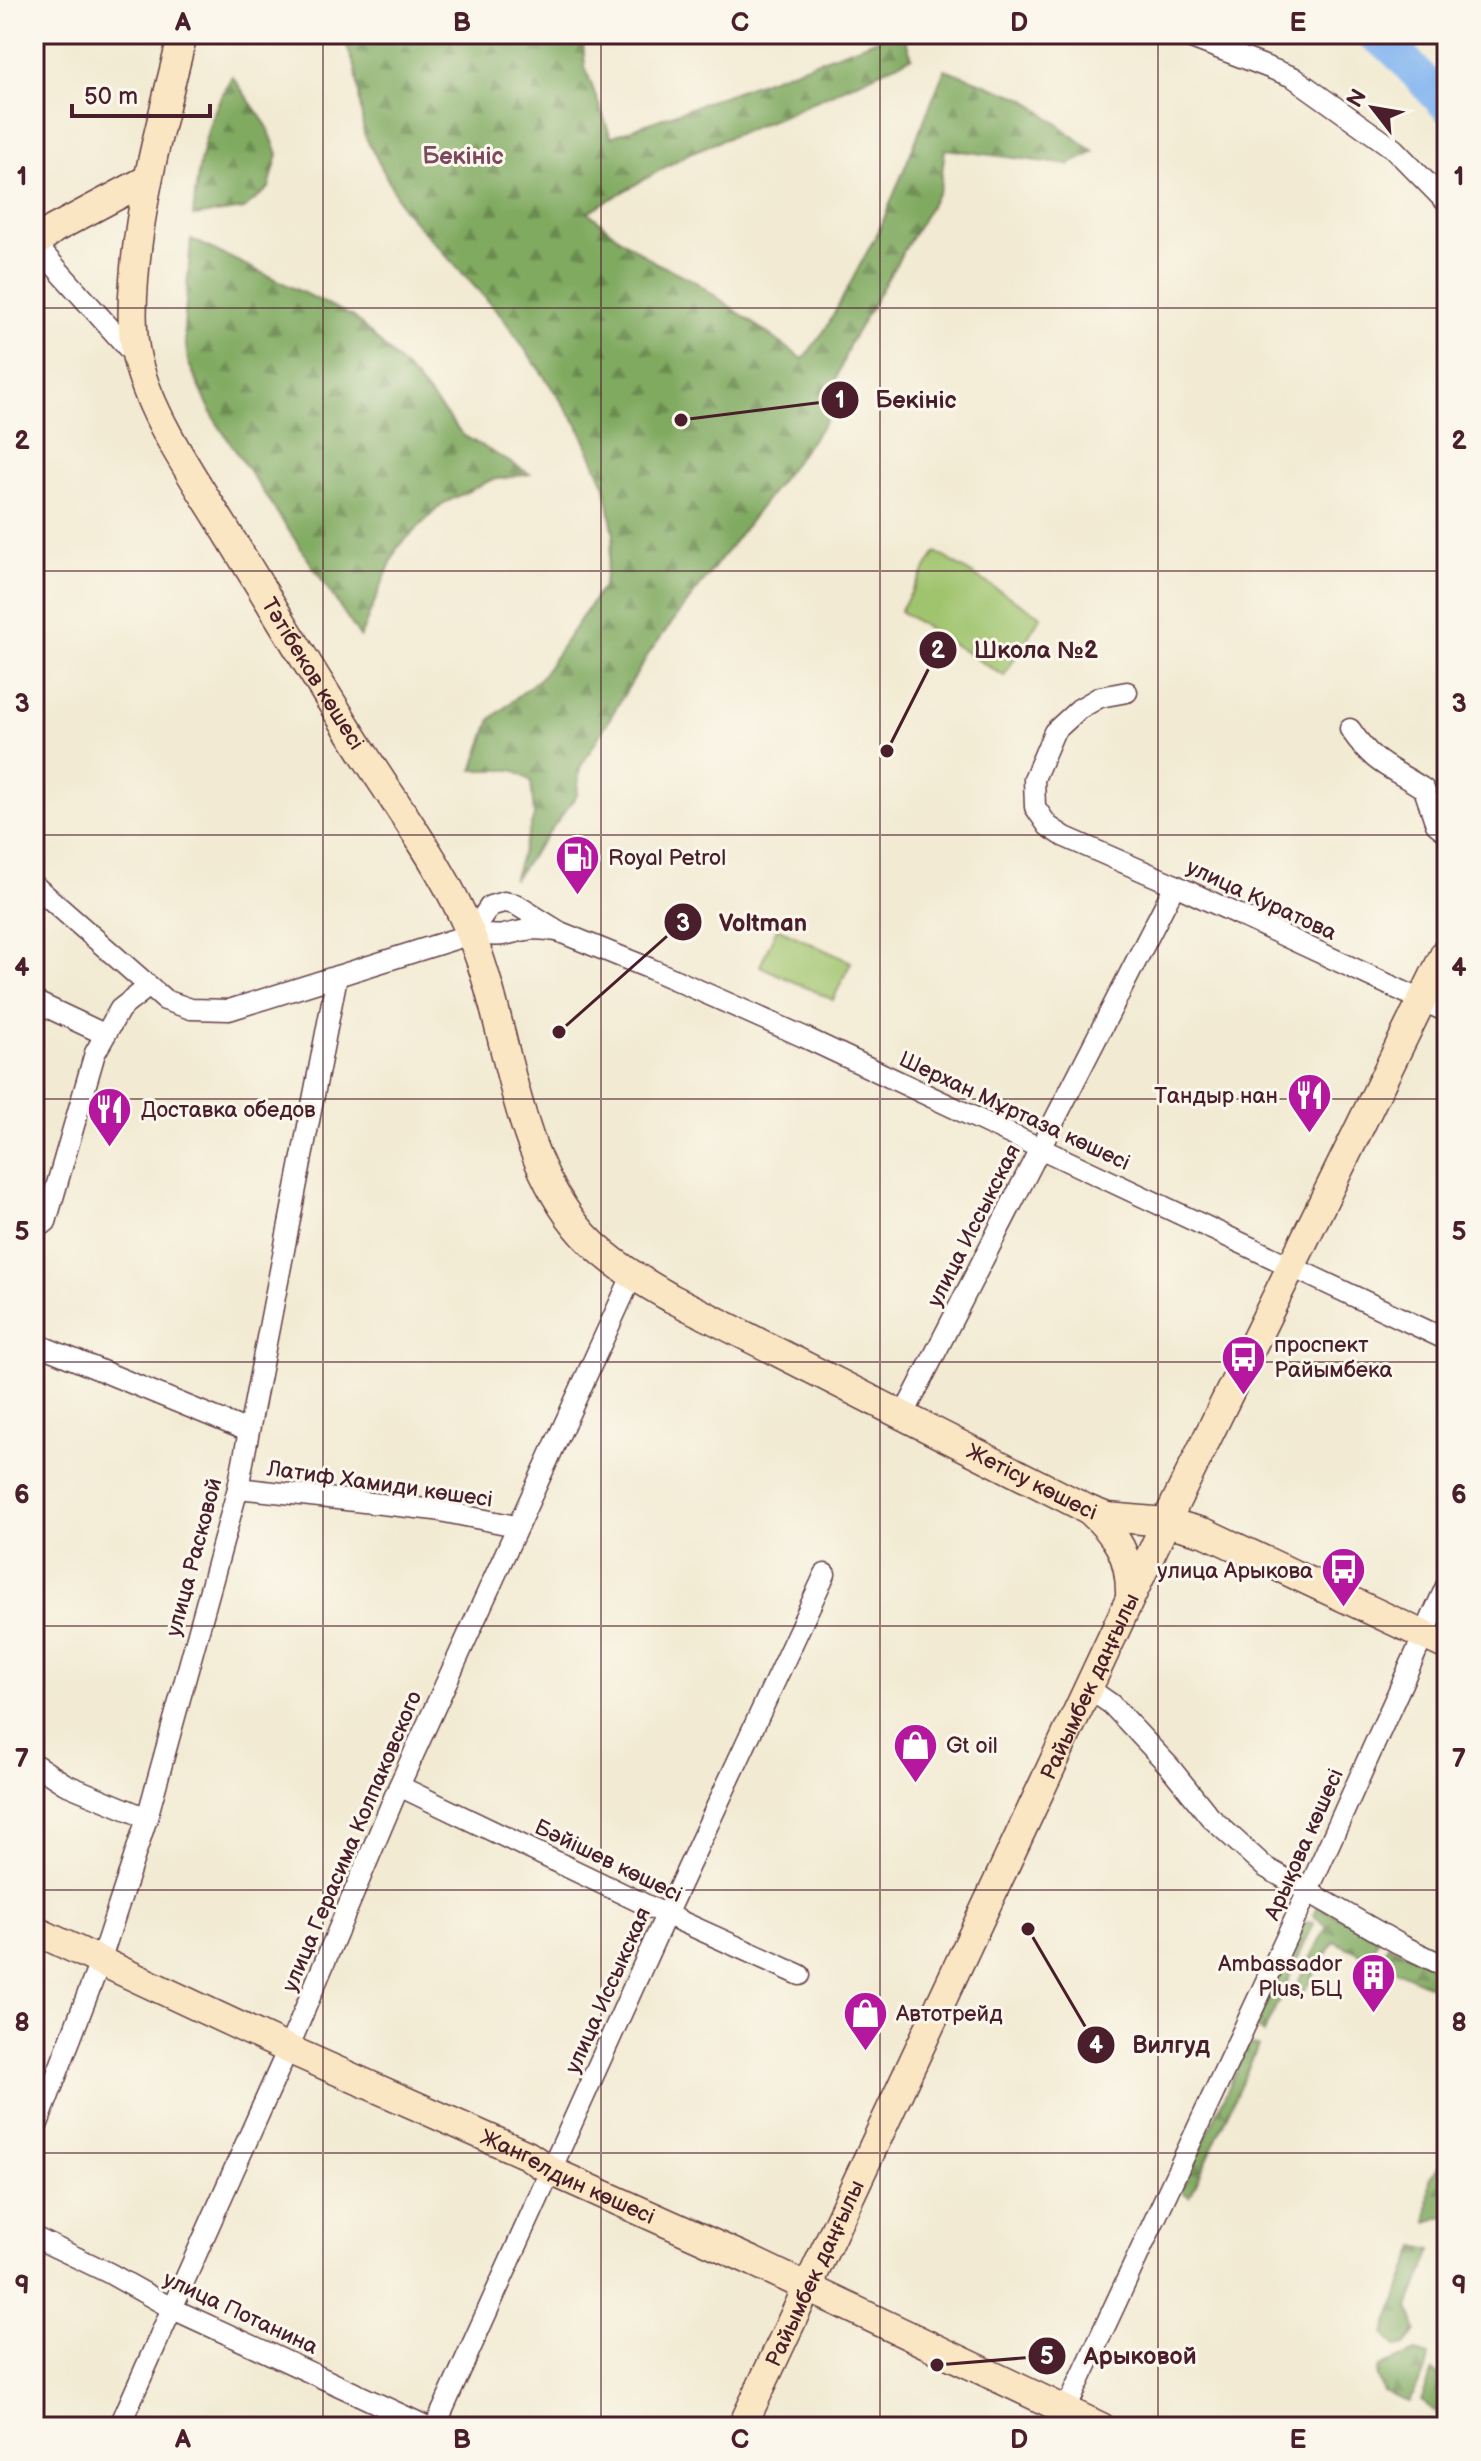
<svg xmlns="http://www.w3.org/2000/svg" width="1481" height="2461" font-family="'Balsamiq Sans',sans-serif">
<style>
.green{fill:#a0c46e;stroke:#75724c;stroke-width:2}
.forest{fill:url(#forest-firs);stroke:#656446;stroke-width:2}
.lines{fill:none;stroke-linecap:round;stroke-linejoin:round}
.river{stroke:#84b6f0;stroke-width:34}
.street-casing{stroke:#633d44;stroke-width:23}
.secondary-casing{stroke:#633d44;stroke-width:31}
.street{stroke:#fff;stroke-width:20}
.secondary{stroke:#fbe6c4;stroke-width:28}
.grid{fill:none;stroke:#4a1f2b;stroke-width:2;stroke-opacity:0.55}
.labels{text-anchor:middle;stroke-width:6;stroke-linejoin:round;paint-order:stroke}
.street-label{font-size:22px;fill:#4a1f2b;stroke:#fbf7ec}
.poi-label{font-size:22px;fill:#4a1f2b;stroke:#fbf7ec;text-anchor:start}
.neighbourhood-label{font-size:24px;font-weight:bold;fill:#7d495e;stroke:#fbf7ec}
.leader{fill:none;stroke:#4a1f2b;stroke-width:3}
.callout-dot{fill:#4a1f2b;stroke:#fbf7ec;stroke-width:3}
.mark-label{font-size:24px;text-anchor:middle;font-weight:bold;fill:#fff}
.callout-label{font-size:24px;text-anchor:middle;font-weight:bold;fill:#4a1f2b;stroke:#fbf7ec;stroke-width:6;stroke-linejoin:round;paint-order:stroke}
.neatline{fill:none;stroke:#4a1f2b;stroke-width:3}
.grid-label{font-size:26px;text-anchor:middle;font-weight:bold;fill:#4a1f2b}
</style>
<defs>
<pattern id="forest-firs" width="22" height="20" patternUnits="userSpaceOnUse" patternTransform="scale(2)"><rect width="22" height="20" fill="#80aa61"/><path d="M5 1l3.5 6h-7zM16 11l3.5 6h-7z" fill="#6b8a50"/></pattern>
</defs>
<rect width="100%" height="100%" fill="#fbf7ec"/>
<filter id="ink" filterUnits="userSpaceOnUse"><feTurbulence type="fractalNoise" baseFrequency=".0125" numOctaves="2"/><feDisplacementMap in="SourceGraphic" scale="16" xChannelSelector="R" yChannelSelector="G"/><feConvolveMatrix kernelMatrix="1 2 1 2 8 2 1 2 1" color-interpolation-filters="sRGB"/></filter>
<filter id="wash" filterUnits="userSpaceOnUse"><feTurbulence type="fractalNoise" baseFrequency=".006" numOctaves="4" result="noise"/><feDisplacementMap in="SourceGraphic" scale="32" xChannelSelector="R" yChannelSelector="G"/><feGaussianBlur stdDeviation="1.8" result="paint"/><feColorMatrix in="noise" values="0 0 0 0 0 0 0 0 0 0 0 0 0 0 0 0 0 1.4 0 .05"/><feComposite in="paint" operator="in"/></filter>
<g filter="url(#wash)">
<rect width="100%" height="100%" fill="#f2ead2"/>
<g class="green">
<polygon points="936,552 1041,616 1004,676 900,611"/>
<polygon points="777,928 851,962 833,1000 760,966"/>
</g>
<g class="forest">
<polygon points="334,34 604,34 583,41 585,67 611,137 892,34 903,34 912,57 789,113 690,153 588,212 619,238 656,263 693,280 803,359 827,327 881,226 945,69 1025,99 1094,152 1069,165 945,149 940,189 850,343 836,380 826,421 649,653 580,768 577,795 513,880 534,816 531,781 513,770 473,770 491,719 541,677 603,586 614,535 605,486 578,425 501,315 403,209 364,134 356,70 346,44"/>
<path d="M232,76L267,126L278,154L269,188L244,209L193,216C197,167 206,118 232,76Z"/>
<polygon points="191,239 354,317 414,377 463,435 530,474 491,480 442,504 397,548 360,637 215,420 188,362 184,328"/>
<polygon points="1318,1906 1379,1938 1369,1958 1334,1941 1303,1993 1296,1986 1327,1926 1313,1915"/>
<polygon points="1304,1922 1314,1923 1263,2034 1255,2027"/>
<polygon points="1388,1945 1447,1972 1447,1994 1390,1968 1382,1971 1376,1969"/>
<polygon points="1248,2045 1258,2046 1190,2197 1181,2191"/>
<polygon points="1447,2158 1447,2215 1427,2222 1430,2177"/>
<polygon points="1416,2246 1432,2250 1409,2307 1417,2331 1405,2345 1397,2347 1384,2334"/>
<polygon points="1416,2352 1429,2356 1426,2370 1409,2402 1383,2392 1377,2376 1379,2367"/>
<polygon points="1433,2371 1447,2383 1447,2405 1441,2415 1421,2401"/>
</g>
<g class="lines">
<polyline class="river" points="1373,34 1394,49 1447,106"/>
</g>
</g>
<g filter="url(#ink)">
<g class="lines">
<defs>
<g id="street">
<polyline points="1181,34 1293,77 1394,149 1447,203"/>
<polyline points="34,243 136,357"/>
<polyline points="1127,692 1100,697 1079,709 1054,732 1034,779 1035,807 1048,826 1065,837 1175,885 1447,1012"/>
<path d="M1350,729C1375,766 1389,766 1424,789L1436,824L1447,833"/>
<path d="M34,885L165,1000L191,1009L229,1010L471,934C481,934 494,937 504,935C525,930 533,927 556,931"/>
<polyline points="471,934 490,906 504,902 515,904 560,932 651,969 804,1037 1447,1340"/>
<polyline points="34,1001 104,1034"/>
<polyline points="34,1229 46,1222 95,1053 120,1009 148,987"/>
<polyline points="34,1343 248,1431"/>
<polyline points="903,1416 1175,885"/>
<polyline points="238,1488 435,1510 516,1526"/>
<polyline points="1088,1688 1111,1704 1169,1766 1210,1817 1265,1867 1403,1946 1447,1967"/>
<polyline points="34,1764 65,1784 147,1818"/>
<polyline points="399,1786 667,1915 800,1975"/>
<polyline points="34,2134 100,1962 147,1818 238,1488 337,976"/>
<polyline points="34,2237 109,2273 173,2309 428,2427"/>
<polyline points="119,2427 288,2049 399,1786 632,1276"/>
<polyline points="435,2427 665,1917 825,1574"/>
<polyline points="1058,2427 1308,1891 1447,1584"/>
</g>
<g id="secondary">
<path id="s1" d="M183,34C163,115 140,196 134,280C132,305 131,334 137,359C151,416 191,474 222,524C271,604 319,684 369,762C405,818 446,873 471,935C511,1033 511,1153 584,1235C609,1262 640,1280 671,1298L1089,1510L1107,1517L1166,1522L1206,1533L1447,1646"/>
<polyline points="34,244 54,229 148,179"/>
<path d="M1089,1510C1118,1536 1131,1557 1130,1597"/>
<path id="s2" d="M34,1930L288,2049L527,2155L551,2171L754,2262L1101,2427"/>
<path id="s3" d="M742,2427L1166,1522L1447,949"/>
</g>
</defs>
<use href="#street" class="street-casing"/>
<use href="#secondary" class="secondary-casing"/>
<use href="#street" class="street"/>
<use href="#secondary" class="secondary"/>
</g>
</g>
<path class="grid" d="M323,34V2427M601,34V2427M880,34V2427M1158,34V2427M34,308H1447M34,571H1447M34,835H1447M34,1099H1447M34,1362H1447M34,1626H1447M34,1890H1447M34,2153H1447"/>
<defs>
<symbol id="fuel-pin" viewBox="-11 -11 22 30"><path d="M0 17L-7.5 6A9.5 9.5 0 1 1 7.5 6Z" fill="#b5179e" stroke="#fbf7ec"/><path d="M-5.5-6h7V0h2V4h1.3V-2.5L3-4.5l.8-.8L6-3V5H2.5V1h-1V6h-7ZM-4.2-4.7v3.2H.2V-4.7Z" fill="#fff"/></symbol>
<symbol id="restaurant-pin" viewBox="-11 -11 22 30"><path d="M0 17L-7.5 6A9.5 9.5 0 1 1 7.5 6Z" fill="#b5179e" stroke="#fbf7ec"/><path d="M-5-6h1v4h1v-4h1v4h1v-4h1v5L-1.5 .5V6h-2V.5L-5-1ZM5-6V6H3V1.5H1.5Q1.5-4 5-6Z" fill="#fff"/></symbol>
<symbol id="bus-pin" viewBox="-11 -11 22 30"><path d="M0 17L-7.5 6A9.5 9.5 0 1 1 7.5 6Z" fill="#b5179e" stroke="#fbf7ec"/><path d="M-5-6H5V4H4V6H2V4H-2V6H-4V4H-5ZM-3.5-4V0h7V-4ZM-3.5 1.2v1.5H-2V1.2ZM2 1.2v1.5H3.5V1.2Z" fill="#fff"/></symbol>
<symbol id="shop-pin" viewBox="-11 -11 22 30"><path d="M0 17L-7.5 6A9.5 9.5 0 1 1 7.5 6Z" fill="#b5179e" stroke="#fbf7ec"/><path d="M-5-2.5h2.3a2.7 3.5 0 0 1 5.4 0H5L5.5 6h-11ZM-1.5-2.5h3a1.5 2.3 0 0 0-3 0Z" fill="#fff"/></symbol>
<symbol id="building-pin" viewBox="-11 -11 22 30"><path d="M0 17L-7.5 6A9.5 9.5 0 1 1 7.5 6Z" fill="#b5179e" stroke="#fbf7ec"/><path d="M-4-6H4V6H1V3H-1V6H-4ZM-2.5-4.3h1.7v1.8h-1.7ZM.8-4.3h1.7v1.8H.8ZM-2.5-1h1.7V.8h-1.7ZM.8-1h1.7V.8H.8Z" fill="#fff"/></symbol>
</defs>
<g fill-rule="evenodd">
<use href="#fuel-pin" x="552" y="832" width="51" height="69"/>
<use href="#restaurant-pin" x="1284" y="1070" width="51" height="69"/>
<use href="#restaurant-pin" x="84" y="1084" width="51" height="69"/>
<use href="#bus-pin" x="1218" y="1332" width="51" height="69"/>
<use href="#bus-pin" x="1318" y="1544" width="51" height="69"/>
<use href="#shop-pin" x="890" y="1720" width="51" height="69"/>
<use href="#building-pin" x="1348" y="1950" width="51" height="69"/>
<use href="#shop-pin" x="840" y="1988" width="51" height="69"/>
</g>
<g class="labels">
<g class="street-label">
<text dy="8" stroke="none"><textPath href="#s1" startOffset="692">Тәтібеков көшесі</textPath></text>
<text transform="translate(1262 899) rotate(25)" y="8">улица Куратова</text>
<text transform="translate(1015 1110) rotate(25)" y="8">Шерхан Мұртаза көшесі</text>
<text transform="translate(973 1225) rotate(-63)" y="8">улица Иссыкская</text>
<text dy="8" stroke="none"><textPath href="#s1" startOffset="1834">Жетісу көшесі</textPath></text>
<text transform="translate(380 1483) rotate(8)" y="8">Латиф Хамиди көшесі</text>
<text transform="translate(193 1557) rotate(-75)" y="8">улица Расковой</text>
<text dy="8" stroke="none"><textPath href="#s3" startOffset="818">Райымбек даңғылы</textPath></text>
<text transform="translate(351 1841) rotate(-67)" y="8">улица Герасима Колпаковского</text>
<text transform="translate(1303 1844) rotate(-66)" y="8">Арықова көшесі</text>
<text transform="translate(609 1860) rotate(26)" y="8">Бәйішев көшесі</text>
<text transform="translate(607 1990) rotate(-66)" y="8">улица Иссыкская</text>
<text dy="8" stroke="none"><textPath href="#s2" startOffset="588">Жангелдин көшесі</textPath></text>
<text dy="8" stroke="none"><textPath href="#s3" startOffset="170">Райымбек даңғылы</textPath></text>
<text transform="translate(241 2312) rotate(25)" y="8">улица Потанина</text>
</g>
<g class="poi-label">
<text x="608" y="865">Royal Petrol</text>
<text x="1278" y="1103" text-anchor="end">Тандыр нан</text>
<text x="141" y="1117">Доставка обедов</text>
<text x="1274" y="1352">проспект<tspan x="1274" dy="25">Райымбека</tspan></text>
<text x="1313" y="1578" text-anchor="end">улица Арыкова</text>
<text x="946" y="1753">Gt oil</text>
<text x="1342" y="1971" text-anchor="end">Ambassador<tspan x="1342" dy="25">Plus, БЦ</tspan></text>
<text x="896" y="2021">Автотрейд</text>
</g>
<g class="neighbourhood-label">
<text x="463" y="164">Бекініс</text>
</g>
</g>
<path class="leader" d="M681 420L840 400M887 751L938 650M559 1032L683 922M1028 1929L1096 2045M937 2365L1047 2356"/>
<g class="callout-dot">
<circle cx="681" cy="420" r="8"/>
<circle cx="887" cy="751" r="8"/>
<circle cx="559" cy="1032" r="8"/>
<circle cx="1028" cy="1929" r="8"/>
<circle cx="937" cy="2365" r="8"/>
<circle cx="840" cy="400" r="20"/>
<circle cx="938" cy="650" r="20"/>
<circle cx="683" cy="922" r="20"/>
<circle cx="1096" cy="2045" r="20"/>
<circle cx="1047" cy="2356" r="20"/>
</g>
<g class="mark-label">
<text x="840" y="408">1</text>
<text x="938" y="658">2</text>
<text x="683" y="931">3</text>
<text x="1096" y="2053">4</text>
<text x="1047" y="2364">5</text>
</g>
<g class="callout-label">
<text x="916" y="408">Бекініс</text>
<text x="1036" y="658">Школа №2</text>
<text x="763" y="931">Voltman</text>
<text x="1171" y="2053">Вилгуд</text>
<text x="1140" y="2364">Арыковой</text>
</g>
<rect width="1481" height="2461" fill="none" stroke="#fbf7ec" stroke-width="88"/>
<g transform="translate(1373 108) rotate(301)" stroke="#fbf7ec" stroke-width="6" paint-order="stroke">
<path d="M0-6L14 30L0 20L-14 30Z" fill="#4a1f2b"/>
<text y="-12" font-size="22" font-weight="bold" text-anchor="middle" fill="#4a1f2b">N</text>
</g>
<path d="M72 104v12h138v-12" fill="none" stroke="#4a1f2b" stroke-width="4"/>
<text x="84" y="104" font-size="24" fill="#4a1f2b" stroke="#fbf7ec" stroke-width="6" paint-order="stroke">50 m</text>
<rect x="44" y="44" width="1393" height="2373" class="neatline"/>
<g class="grid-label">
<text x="183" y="31">A</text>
<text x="462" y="31">B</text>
<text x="740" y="31">C</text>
<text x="1019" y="31">D</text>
<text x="1298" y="31">E</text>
<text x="22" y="185">1</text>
<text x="1459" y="185">1</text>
<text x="22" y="449">2</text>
<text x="1459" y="449">2</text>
<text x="22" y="712">3</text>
<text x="1459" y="712">3</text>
<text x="22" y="976">4</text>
<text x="1459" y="976">4</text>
<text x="22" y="1240">5</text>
<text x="1459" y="1240">5</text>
<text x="22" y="1503">6</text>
<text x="1459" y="1503">6</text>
<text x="22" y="1767">7</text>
<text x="1459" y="1767">7</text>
<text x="22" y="2031">8</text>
<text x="1459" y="2031">8</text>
<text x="22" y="2294">9</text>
<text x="1459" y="2294">9</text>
<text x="183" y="2448">A</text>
<text x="462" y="2448">B</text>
<text x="740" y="2448">C</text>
<text x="1019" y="2448">D</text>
<text x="1298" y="2448">E</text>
</g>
</svg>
